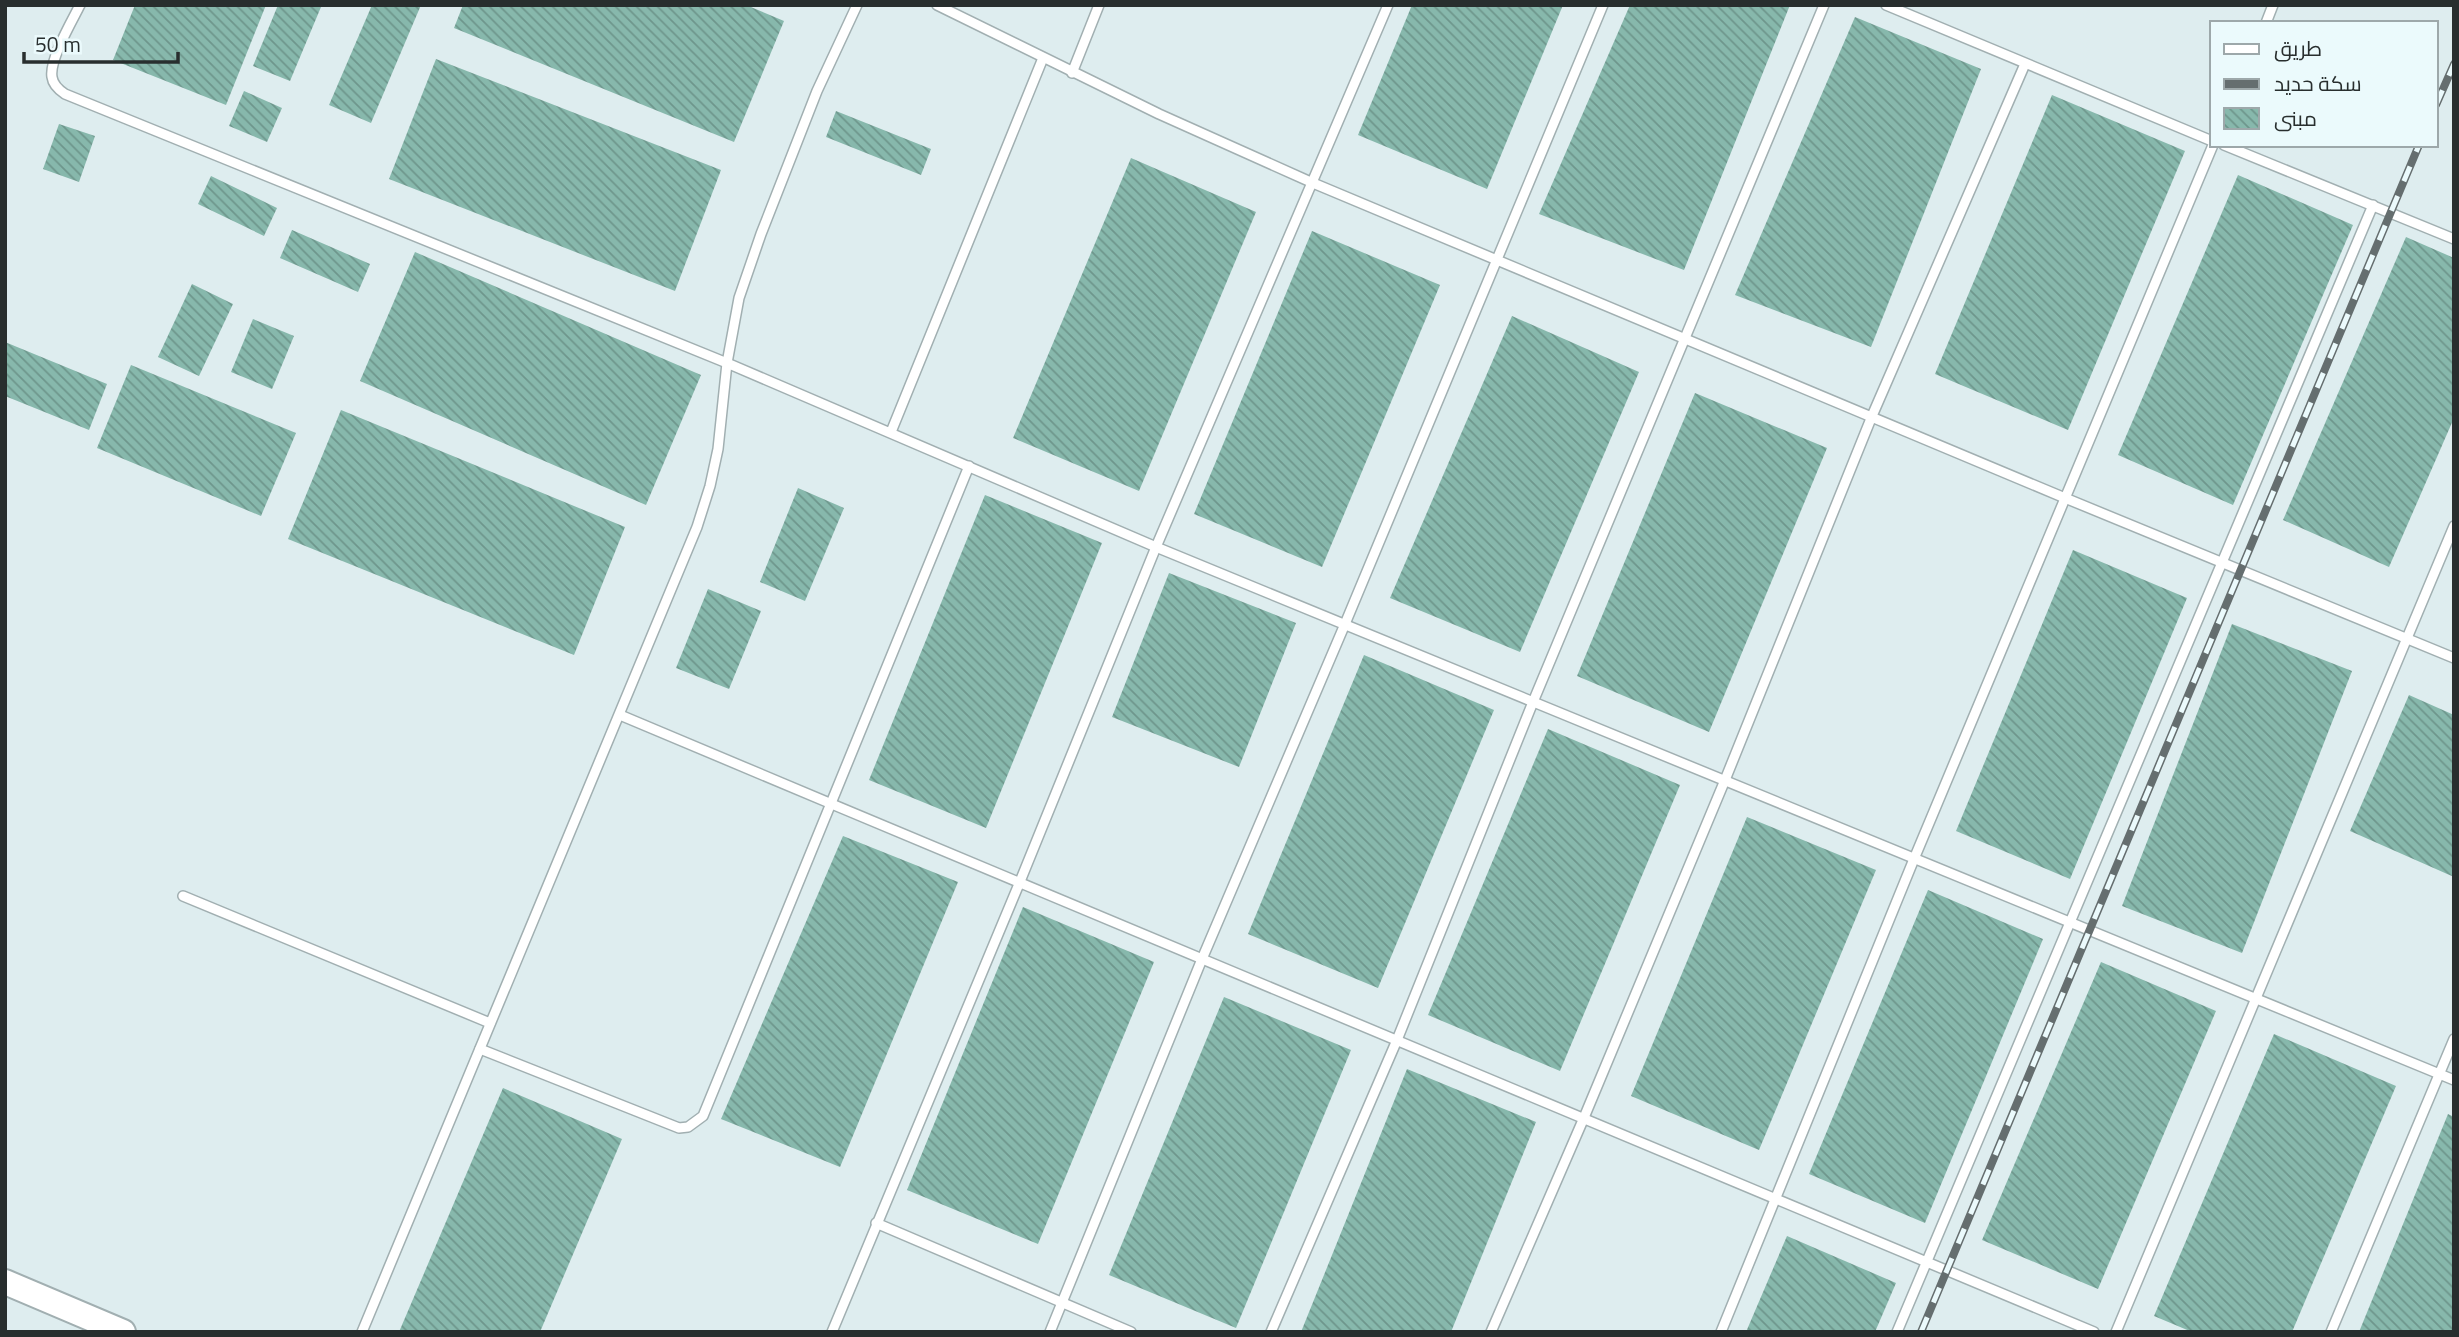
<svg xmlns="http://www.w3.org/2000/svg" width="2459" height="1337" font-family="'Titillium Web',Cairo,sans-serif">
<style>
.building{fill:url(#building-back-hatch)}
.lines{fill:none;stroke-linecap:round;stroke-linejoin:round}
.lane-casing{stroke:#a1afb1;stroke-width:12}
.secondary-casing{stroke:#a1afb1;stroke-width:28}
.lane{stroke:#fff;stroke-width:9}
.secondary{stroke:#fff;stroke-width:24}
.rail-casing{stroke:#656e6f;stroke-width:8}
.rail{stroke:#ebfafc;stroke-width:5;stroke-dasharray:16;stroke-linecap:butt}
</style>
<defs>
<pattern id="building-back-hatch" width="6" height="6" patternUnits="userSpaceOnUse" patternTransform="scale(1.75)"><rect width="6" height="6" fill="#87b8ac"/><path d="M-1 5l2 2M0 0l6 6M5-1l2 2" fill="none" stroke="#6e968c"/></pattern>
</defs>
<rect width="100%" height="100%" fill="#deedef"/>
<g class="building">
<polygon points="135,5 266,5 226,105 113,60"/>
<polygon points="278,5 321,7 290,81 253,66"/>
<polygon points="372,5 421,5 371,123 329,105"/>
<polygon points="463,5 746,5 784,21 734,142 454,28"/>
<polygon points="1412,5 1563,5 1487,189 1358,135"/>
<polygon points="1630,5 1790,5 1684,270 1539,214"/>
<polygon points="1855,17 1981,69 1871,347 1735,295"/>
<polygon points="436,59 721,170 675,291 389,179"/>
<polygon points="244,91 282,108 267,142 229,126"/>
<polygon points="2052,95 2185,151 2068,430 1935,374"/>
<polygon points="836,111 931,149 921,175 826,137"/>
<polygon points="59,124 95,136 79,182 43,169"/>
<polygon points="1131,158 1256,212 1139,491 1013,438"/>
<polygon points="2238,175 2353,225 2233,505 2118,455"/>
<polygon points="211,176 277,208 264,236 198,204"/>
<polygon points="292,230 370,264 358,292 280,258"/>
<polygon points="1312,231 1440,285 1322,567 1194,514"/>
<polygon points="2406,237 2454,258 2454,418 2389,567 2283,520"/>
<polygon points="415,252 701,375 646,505 360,381"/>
<polygon points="192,284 233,304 199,376 158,357"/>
<polygon points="1512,316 1639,372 1520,652 1390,598"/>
<polygon points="253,319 294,336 272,389 231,372"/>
<polygon points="5,342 107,384 89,430 5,396"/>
<polygon points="131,365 296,433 261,516 97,448"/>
<polygon points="1695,393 1827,448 1709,732 1577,676"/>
<polygon points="341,410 625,527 574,655 288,539"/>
<polygon points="798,488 844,508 805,601 760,582"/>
<polygon points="985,495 1102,543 986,828 869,780"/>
<polygon points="2073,550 2187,598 2070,879 1956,831"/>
<polygon points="1169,573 1296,623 1239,767 1112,717"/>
<polygon points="708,589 761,611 729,689 676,668"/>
<polygon points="2232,624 2352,671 2242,953 2122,906"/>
<polygon points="1364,655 1494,710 1378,988 1248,934"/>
<polygon points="2409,695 2454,715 2454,877 2350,831"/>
<polygon points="1548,729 1680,785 1560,1071 1428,1015"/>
<polygon points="1747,817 1876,870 1759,1150 1631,1096"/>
<polygon points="843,836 958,882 840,1167 721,1119"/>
<polygon points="1928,890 2043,939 1925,1223 1809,1174"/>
<polygon points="1023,907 1154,962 1038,1244 907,1190"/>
<polygon points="2101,962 2216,1011 2098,1289 1982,1240"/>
<polygon points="1224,997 1351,1050 1236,1328 1109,1275"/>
<polygon points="2274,1034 2396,1086 2292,1332 2192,1332 2154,1316"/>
<polygon points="1407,1069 1536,1122 1451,1332 1301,1332"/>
<polygon points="503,1088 622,1139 540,1332 399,1332"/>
<polygon points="2448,1114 2454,1117 2454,1332 2359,1332"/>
<polygon points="1787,1236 1896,1283 1875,1332 1746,1332"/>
</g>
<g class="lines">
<defs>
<g id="lane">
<path d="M80,5C72,21 49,60 52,77C53,85 59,90 65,94L727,363L1156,547L2454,1080"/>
<polyline points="937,5 1159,114 1313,183 2065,498 2454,658"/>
<polyline points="1886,5 2212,141"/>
<polyline points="2266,23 2273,5"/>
<polyline points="1072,73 1099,5"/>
<polyline points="2224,145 2454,239"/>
<polyline points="891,432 1043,58"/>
<path d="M620,715C1111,921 1601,1129 2094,1332"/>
<polyline points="183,896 490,1023"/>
<polyline points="480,1049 679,1128 688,1127 703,1116 969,466"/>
<polyline points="876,1223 1131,1332"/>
<polyline points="362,1332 697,527 710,486 718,449 727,363 739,298 761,234 817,91 857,5"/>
<polyline points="832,1332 1019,884 1156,547 1388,5"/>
<polyline points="1050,1332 1202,959 1345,624 1603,5"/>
<polyline points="1271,1332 1397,1040 1533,702 1824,5"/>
<polyline points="1491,1332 1583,1120 1725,780 1872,416 2025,64"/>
<polyline points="1721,1332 1914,859 2213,145"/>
<polyline points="1897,1332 2373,205"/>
<polyline points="2116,1332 2454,526"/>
<polyline points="2331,1332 2454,1039"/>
</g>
<polyline id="secondary" points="5,1282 123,1332"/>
</defs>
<use href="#lane" class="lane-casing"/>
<use href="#secondary" class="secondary-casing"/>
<use href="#lane" class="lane"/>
<use href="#secondary" class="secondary"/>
<defs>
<g id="rail">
<polyline points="2436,105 2454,64"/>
<polyline points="1921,1332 2419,145"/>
</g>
</defs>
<use href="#rail" class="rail-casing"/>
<use href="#rail" class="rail"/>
</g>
<rect width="2459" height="1337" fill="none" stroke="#282e2e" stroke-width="14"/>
<rect x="2210" y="21" width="228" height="126" fill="#ebfafc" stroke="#9da8aa" stroke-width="2"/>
<rect x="2224" y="44" width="35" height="10" fill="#ffffff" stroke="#9da8aa" stroke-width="2"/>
<text x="2274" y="56" font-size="21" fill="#282e2e">طريق</text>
<rect x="2224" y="79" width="35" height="10" fill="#656e6f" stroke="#9da8aa" stroke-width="2"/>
<text x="2274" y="91" font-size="21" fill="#282e2e">سكة حديد</text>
<rect x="2224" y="108" width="35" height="21" fill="url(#building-back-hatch)" stroke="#9da8aa" stroke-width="2"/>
<text x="2274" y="126" font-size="21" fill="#282e2e">مبنى</text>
<path d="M24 52v10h154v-10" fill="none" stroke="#282e2e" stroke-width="3.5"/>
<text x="35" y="52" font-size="21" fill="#282e2e" stroke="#ebfafc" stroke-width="5" paint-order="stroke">50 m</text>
</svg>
